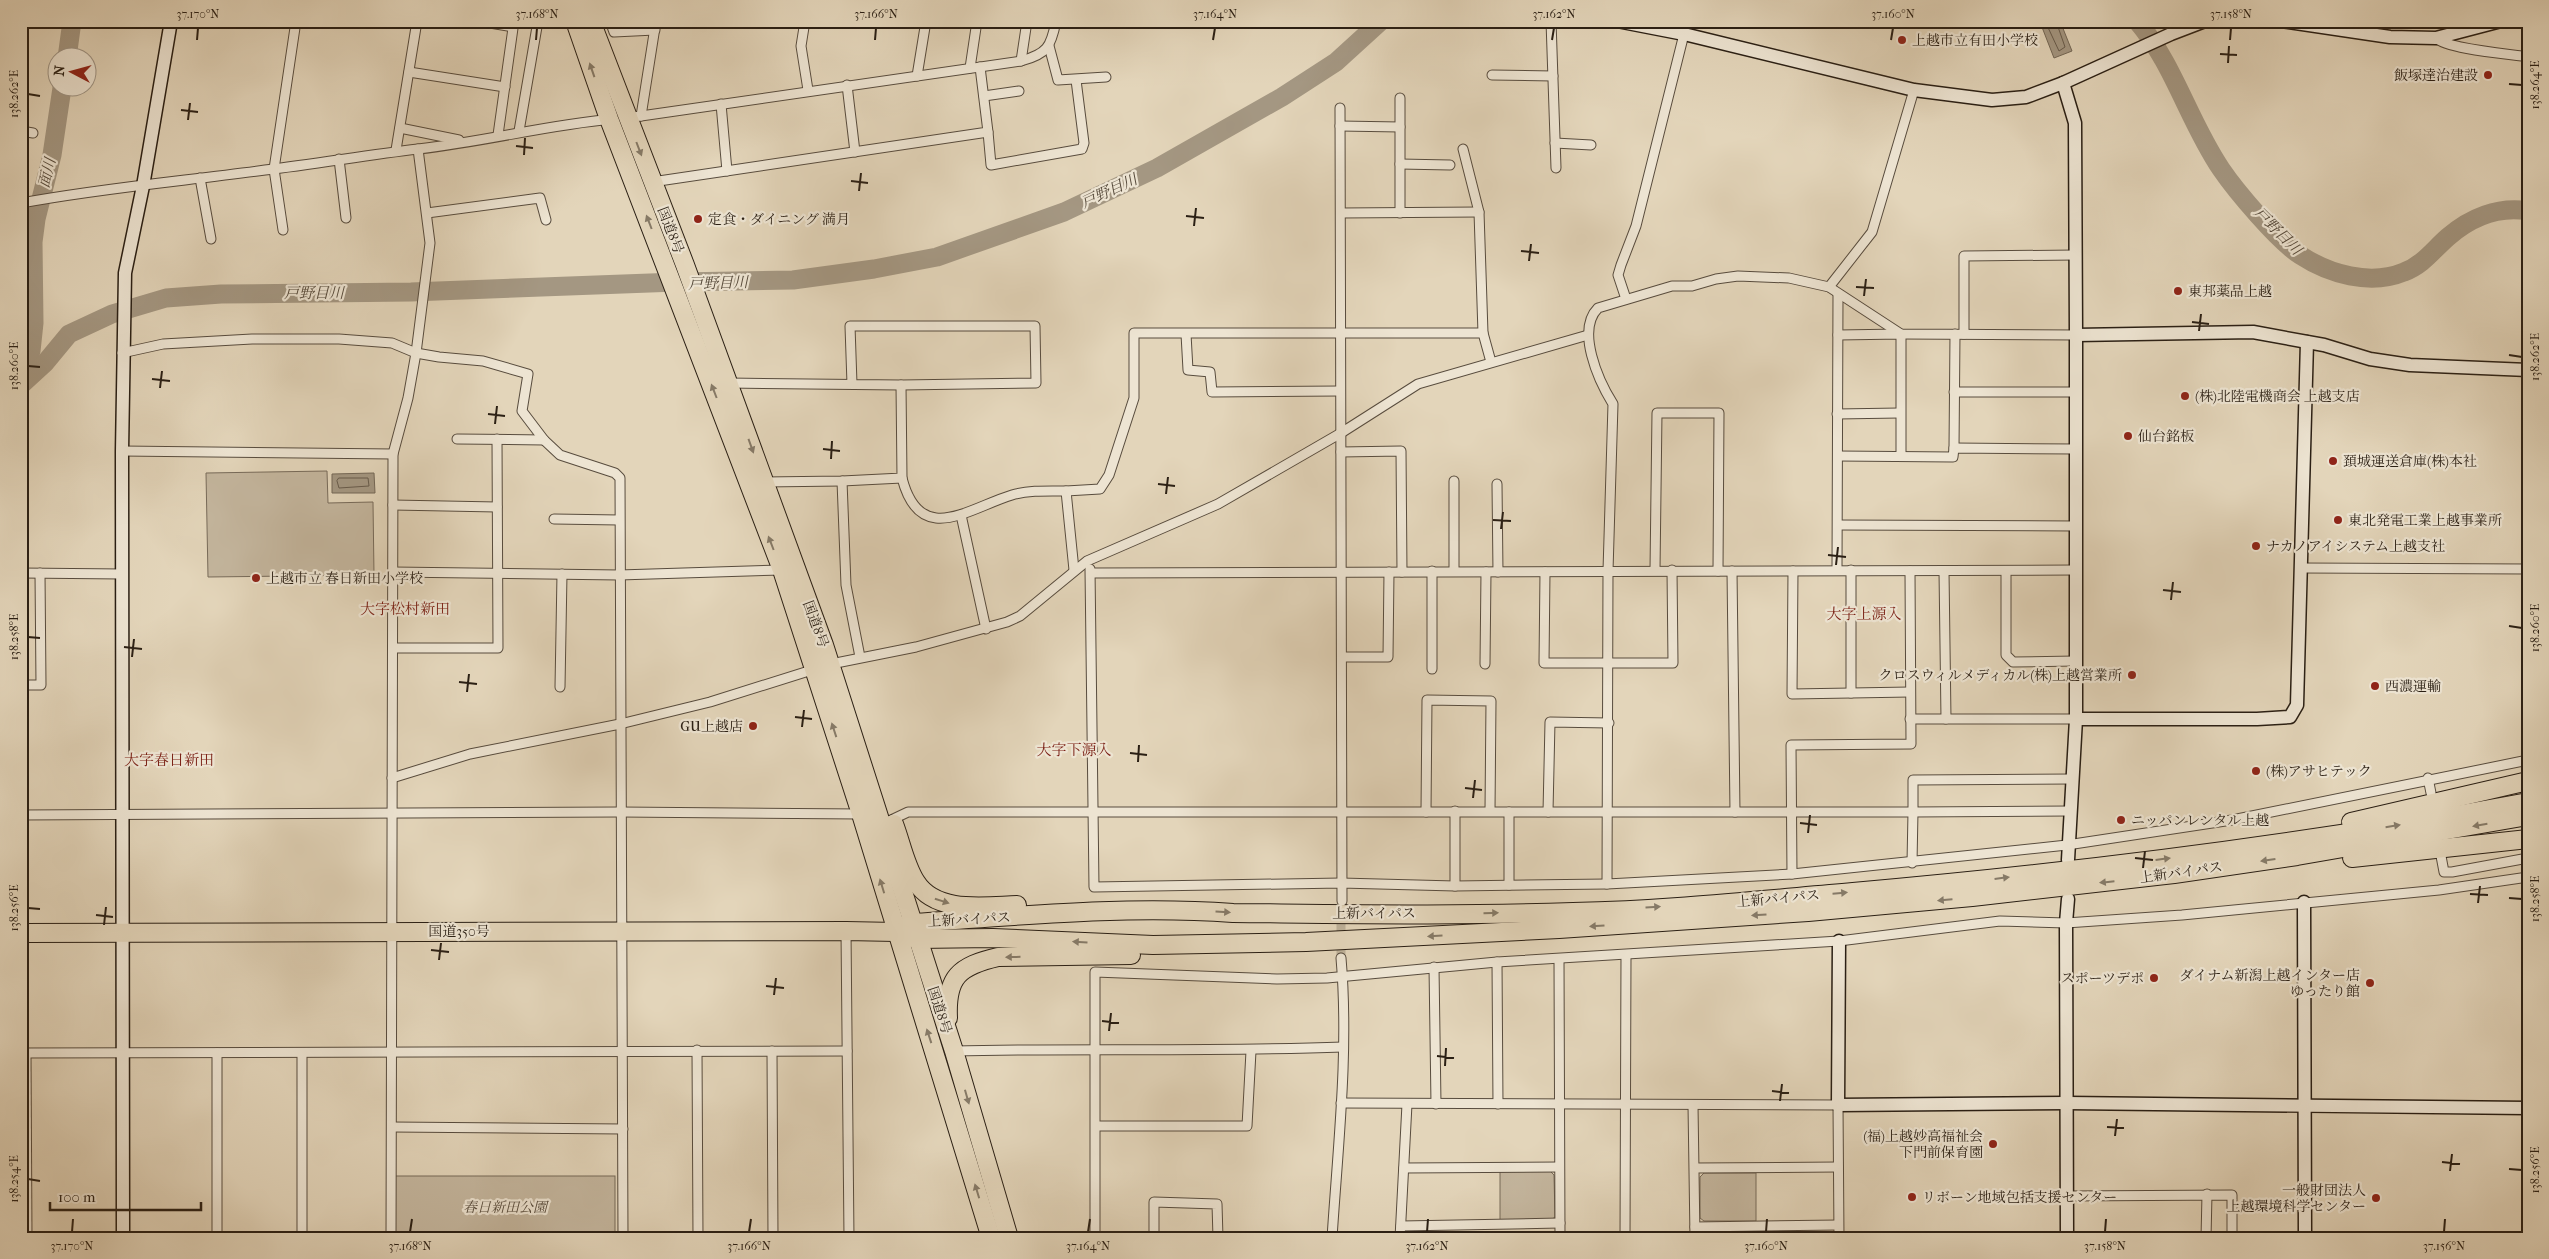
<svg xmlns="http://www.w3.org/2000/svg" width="2549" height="1259" font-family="'IM FELL French Canon','Noto Serif JP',serif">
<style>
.green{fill:#c4b69e;stroke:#776a59}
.water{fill:#a49782;stroke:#736756}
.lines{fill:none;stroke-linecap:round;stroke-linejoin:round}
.shore{stroke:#675b4b;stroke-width:1}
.river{stroke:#a49782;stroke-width:19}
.street-tunnel{stroke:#beb199;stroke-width:9;stroke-dasharray:9 4.5;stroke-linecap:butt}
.street-casing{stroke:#584c3e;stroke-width:11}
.secondary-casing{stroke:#2a1f14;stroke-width:15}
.highway-casing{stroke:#2a1f14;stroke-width:20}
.street{stroke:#ede4d2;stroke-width:9}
.secondary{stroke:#ede4d2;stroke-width:12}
.highway{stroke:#e3d5ba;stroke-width:18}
.oneway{fill:#867a67}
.ticks{fill:none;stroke:#2a1f14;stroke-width:2}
.poi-dot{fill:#8f2418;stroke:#ede4d2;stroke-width:2}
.labels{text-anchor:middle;stroke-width:4.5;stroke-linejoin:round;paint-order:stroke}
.poi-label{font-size:14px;fill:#2a1f14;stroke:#ede4d2;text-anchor:start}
.street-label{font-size:14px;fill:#2a1f14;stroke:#ede4d2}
.park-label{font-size:14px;font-style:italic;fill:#584c3d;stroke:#ede4d2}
.water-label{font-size:15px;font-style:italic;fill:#55493a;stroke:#ede4d2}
.neighbourhood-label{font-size:15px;fill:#7a1f14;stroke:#ede4d2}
.neatline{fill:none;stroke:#2a1f14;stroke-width:2}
.ticks-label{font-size:12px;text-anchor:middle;fill:#2a1f14}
</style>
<rect width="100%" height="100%" fill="#e3d5ba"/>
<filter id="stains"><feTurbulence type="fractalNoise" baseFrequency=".004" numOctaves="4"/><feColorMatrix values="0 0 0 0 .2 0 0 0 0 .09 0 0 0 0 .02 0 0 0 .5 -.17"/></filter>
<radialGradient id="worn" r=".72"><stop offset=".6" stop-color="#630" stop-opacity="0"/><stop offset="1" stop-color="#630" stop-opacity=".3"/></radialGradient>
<g class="green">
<polygon points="327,471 328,503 373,502 374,575 208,577 206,473"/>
<polygon points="1500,1171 1550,1171 1554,1175 1555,1217 1551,1220 1500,1220"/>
<polygon points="1704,1173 1756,1173 1756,1221 1704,1221 1700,1218 1700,1177"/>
<rect x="395" y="1176" width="220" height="62"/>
</g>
<g class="water">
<polygon points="2060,21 2072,51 2054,58 2040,22"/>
<polygon points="374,473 375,493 332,493 332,474"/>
</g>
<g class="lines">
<g class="shore">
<polyline points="2045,21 2059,51 2065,47 2056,21"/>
<polygon points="339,478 368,478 369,486 339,488 337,481"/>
</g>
<g class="river">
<path d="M2137,21C2174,64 2189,122 2221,169C2236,191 2278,241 2300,255C2329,274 2370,286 2404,272C2423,265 2433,250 2448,237C2470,218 2498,206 2528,211"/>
<polyline points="67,58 72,21"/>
<polyline points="21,376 31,351 34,323 33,242 36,219 52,155 62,88"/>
<polyline points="21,385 45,363 69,334 112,314 166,298 221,294 411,292 677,282 793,280 874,269 937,257 1064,212 1157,168 1282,97 1336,62 1381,21"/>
</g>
<polyline class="street-tunnel" points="1341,958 1341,911"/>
<defs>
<g id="street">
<polyline points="478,21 513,27"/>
<polyline points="610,21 614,32 655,30"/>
<polyline points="805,21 801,46 808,90"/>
<polyline points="1551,21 1556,168"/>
<path d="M2436,38C2447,49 2509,54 2528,57"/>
<polyline points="1049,46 1058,80 1106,77"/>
<polyline points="1021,61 1027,21"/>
<polyline points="970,68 977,21"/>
<polyline points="409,72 505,87"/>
<polyline points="1492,75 1553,76"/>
<polyline points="917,76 926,21"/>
<polyline points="847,85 855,152"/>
<polyline points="984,96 1019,91"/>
<polyline points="721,104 727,171"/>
<polyline points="1340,108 1342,901"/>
<path d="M641,116L1021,61C1047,54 1051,47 1056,21"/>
<polyline points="625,118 641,116 656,21"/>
<polyline points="1340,126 1400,127"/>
<polyline points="400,128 459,140"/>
<polyline points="21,131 33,133"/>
<polyline points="519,131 538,21"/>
<polyline points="988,132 991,165 1082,149 1084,143 1076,80"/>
<polyline points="498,135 514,21"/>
<polyline points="1555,143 1591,145"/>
<polyline points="1463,149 1479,212 1483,333"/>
<polyline points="396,150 417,21"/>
<polyline points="339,159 346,218"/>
<polyline points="1400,164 1450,165"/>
<polyline points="200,178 211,239"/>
<polyline points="652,182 988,132 980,67"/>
<path d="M21,203C102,188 183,181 265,170C316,164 367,155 418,149C483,142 547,125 612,119"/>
<polyline points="427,213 540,198 546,220"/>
<polyline points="1341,213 1479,212"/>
<polyline points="1400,213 1400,98"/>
<polyline points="283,230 274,169 296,21"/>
<polyline points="1829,287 1872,232 1914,90"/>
<polyline points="1626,299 1618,275 1621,265 1636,226 1684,34"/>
<polyline points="1186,334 1188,370 1210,372 1212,392 1340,391"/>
<polyline points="1964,334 1964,256 2075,255"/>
<polyline points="1838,335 1901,334 1901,456"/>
<path d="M2076,335L1901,334L1829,287L1789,278L1738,276L1716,279L1692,286H1672L1598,308C1576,330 1598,380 1613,404L1608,571L1607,884L1792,874L2067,845L2232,820L2528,760"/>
<polyline points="122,353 163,344 252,339 339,339 392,343 416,353 439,357 483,361 528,374 522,411 544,440 560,455 615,473 620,478 623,1238"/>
<polyline points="728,383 901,385 1036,383 1035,326 850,326 852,384"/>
<polyline points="1954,392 2075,392"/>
<polyline points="1837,414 1899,413"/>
<polyline points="457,439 544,440"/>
<polyline points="1954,448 1955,334"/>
<polyline points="122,451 393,454"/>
<polyline points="1341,452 1401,451 1402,572"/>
<polyline points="1838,456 1953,457 1954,448 2076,449"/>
<path d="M902,478C920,548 969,508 1012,495C1029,490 1048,491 1066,491"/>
<polyline points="842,481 846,585 860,657"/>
<polyline points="1454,481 1454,571"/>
<polyline points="764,482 842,481 902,478 901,385"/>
<polyline points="1497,484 1498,572"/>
<polyline points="393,505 497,507"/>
<polyline points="961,515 986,629"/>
<polyline points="554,519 619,520"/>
<polyline points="1838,525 2075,526"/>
<polyline points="2301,568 2528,569"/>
<polyline points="1090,569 1094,887 1341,883 1455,886 1607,884"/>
<polyline points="1074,570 1066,491 1100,489 1109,475 1134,398 1134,333 1483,333 1491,362"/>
<polyline points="1655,570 1657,413 1719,413 1718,571"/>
<polyline points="1837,570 1838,295"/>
<polyline points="1793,571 1792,694 1910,692"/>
<polyline points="1944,571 1946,719"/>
<polyline points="2006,571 2006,655 2013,662 2075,661"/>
<polyline points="393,572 619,575 782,570"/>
<polyline points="1545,572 1544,663 1673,663 1672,570"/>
<polyline points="21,573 122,574"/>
<polyline points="1092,573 2075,570"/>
<polyline points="393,648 498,648 497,439"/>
<polyline points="1342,657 1388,657 1389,572"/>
<polyline points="1485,664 1486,572"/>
<polyline points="1432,669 1432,571"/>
<polyline points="21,685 41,685 40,573"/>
<polyline points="560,687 562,574"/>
<polyline points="1851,693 1851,570"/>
<polyline points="1910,719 2076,719"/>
<polyline points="392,778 470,754 620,724 710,702 831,664 916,647 1007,622 1020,616 1087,561 1218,504 1341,433 1418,384 1588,335"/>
<polyline points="2428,778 2431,793"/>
<polyline points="2069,811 1913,812 1913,780 2072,779"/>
<polyline points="1426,812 1427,700 1491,701 1490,811"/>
<polyline points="1509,812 1509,885"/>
<polyline points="1548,812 1550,722 1609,723"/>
<polyline points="1735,812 1913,812 1912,863"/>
<polyline points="21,815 620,812 861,814"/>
<polyline points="889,821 908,812 1735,812 1732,571"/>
<polyline points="2441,856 2444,872 2452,872 2528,858"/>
<polyline points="1792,874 1791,745 1911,744 1910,571"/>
<polyline points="1455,886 1455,811"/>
<polyline points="846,931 849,1238"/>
<polyline points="1559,959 1560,1238"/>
<polyline points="1497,962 1498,1104"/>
<polyline points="1434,967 1436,1104"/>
<polyline points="697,1050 698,1238"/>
<polyline points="772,1051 773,1238"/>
<path d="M954,1051C1083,1048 1213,1052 1343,1047"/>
<polyline points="21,1053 847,1051"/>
<polyline points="26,1053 27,1238"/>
<polyline points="302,1054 302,1238"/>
<polyline points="1341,1103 1838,1105 1839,1238"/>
<polyline points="1693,1105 1695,1238"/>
<polyline points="1096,1126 1247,1126 1251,1051"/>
<polyline points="392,1127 623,1129"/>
<polyline points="1404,1168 1559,1167"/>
<polyline points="1695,1168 1838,1167"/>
<polyline points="2067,1196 2232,1195 2232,1238"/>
<polyline points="1401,1226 1560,1223"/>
<polyline points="1695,1227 1838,1225"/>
<polyline points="217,1238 217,1053"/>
<polyline points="391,1238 393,454 408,398 416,353 430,243 418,149"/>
<polyline points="1095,1238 1095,972 1277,979 1327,978 1497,962 1839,941 2000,921 2066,923 2182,915 2439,890 2528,877"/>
<polyline points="1154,1238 1154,1202 1217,1204 1218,1238"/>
<path d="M1332,1238C1338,1145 1349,1051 1341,958"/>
<polyline points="1400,1238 1407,1104"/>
<polyline points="1625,1238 1626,955"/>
<polyline points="2206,1238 2207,1194"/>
</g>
<g id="secondary">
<polyline points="1617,21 1684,34 1914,90 1992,100 2026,97 2063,83 2171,34 2205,21"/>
<polyline points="2281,21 2390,37 2436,38 2501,21"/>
<polyline points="2063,83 2075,123 2076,335 2076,719 2068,860"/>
<polyline points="2076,335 2253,332 2324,345 2370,359 2410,365 2528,370"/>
<polyline points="2076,719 2257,719 2290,717 2297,705 2307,342"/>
<polyline points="2304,902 2305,1238"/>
<polyline points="1839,941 1838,1105 2067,1103 2528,1108"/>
<polyline points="123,1238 122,451 125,273 143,186 171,21"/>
<polyline points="2067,1238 2066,923 2068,899"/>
</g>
<g id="highway">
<polyline points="575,21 609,119 782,570 861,814 991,1238"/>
<polyline points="591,21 685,265 824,645 954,1051 1009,1238"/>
<polyline points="2351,822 2528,781"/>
<path d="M894,824C901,842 905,865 916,882C936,914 985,906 1017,905"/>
<polyline points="2352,858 2528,839"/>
<path d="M896,932L912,923C1019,916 1126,905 1233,913C1346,914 1460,916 1573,912C1667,910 1760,900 1853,892C2079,872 2305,844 2528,802"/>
<polyline points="21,933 846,931 896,932 917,939 993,938 1153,945 1306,942 1559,929 1808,912 1972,897 2174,874 2297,856 2528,816"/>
<path d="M948,1018C946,977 959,966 998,957L1131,955"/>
</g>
</defs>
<use href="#street" class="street-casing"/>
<use href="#secondary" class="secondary-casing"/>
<use href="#highway" class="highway-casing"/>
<use href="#street" class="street"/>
<use href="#secondary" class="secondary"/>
<use href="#highway" class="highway"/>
</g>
<defs><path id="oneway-solid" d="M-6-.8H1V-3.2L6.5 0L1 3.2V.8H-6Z" transform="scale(1.25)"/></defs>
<g class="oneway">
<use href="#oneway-solid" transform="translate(592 70) rotate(-109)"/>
<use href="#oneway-solid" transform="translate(639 149) rotate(69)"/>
<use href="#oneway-solid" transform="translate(649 222) rotate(-111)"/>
<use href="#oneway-solid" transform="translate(714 391) rotate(-111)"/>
<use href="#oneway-solid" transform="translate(751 446) rotate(70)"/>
<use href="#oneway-solid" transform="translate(771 543) rotate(-111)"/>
<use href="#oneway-solid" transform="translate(834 730) rotate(-108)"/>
<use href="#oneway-solid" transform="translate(2480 825) rotate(170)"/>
<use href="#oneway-solid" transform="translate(2393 826) rotate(-9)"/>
<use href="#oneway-solid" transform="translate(2163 859) rotate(-7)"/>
<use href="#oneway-solid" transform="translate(2268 860) rotate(172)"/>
<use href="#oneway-solid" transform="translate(2002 878) rotate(-7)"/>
<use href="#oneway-solid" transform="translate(2107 882) rotate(174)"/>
<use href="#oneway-solid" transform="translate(882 886) rotate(-107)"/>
<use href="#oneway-solid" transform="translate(1840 893) rotate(-5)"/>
<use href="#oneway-solid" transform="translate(1945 900) rotate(175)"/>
<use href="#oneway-solid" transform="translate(942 901) rotate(18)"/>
<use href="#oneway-solid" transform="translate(1653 907) rotate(-3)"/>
<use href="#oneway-solid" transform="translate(1223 912) rotate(4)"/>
<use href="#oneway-solid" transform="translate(1491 913) rotate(-1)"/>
<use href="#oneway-solid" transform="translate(1759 915) rotate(176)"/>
<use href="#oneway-solid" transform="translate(1597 926) rotate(176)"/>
<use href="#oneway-solid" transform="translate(1435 936) rotate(177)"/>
<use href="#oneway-solid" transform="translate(1080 942) rotate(-177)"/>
<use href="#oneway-solid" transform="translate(1013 957) rotate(179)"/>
<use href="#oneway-solid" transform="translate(929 1036) rotate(-108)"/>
<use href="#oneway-solid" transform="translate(967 1097) rotate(74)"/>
<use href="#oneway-solid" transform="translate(977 1191) rotate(-107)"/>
</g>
<path class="ticks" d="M197,40L198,28M536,40L537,28M875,40L876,28M1213,40L1215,28M1552,40L1554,28M1891,40L1893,28M2230,40L2231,28M2220,54L2237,55M2228,63L2229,46M2509,84L2522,85M28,94L40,96M181,110L198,112M188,120L190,103M516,146L533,148M524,155L525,138M851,181L868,183M859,191L861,173M1186,216L1204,218M1194,226L1196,208M1521,251L1539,253M1529,261L1531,244M1856,287L1874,288M1864,296L1866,279M2192,322L2209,324M2199,331L2201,314M2509,355L2522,357M28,366L40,367M152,379L170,381M160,388L162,371M488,414L505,416M495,424L497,406M823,449L840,451M831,459L832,441M1158,484L1175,486M1166,494L1168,477M1493,520L1511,521M1501,529L1503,512M1828,555L1846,557M1836,565L1838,547M2163,590L2181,592M2171,600L2173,582M2509,626L2522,628M28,637L40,638M124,647L142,649M132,657L134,639M459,682L477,684M467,692L469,674M795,717L812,719M802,727L804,710M1130,753L1147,755M1138,762L1139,745M1465,788L1482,790M1473,798L1475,780M1800,823L1817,825M1808,833L1810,815M2135,858L2153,860M2143,868L2145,851M2470,894L2488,895M2509,898L2522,899M2478,903L2480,886M28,908L40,909M96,915L113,917M104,925L106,907M431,950L449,952M439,960L441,943M766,986L784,988M774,995L776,978M1102,1021L1119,1023M1109,1031L1111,1013M1437,1056L1454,1058M1445,1066L1446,1048M1772,1091L1789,1093M1780,1101L1782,1084M2107,1127L2124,1128M2115,1136L2117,1119M2442,1162L2460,1164M2509,1169L2522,1170M2450,1171L2452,1154M28,1179L40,1181M72,1232L73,1219M410,1232L412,1219M749,1232L751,1219M1088,1232L1090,1219M1427,1232L1428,1219M1766,1232L1767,1219M2105,1232L2106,1219M2444,1232L2445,1219"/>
<g class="poi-dot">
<circle cx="1902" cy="40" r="5"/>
<circle cx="2488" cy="75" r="5"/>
<circle cx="698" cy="219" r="5"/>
<circle cx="2178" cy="291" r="5"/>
<circle cx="2185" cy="396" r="5"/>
<circle cx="2128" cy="436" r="5"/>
<circle cx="2333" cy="461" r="5"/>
<circle cx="2338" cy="520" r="5"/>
<circle cx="2256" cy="546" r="5"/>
<circle cx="256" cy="578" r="5"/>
<circle cx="2132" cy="675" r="5"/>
<circle cx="2375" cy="686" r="5"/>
<circle cx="753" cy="726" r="5"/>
<circle cx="2256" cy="771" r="5"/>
<circle cx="2121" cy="820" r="5"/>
<circle cx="2154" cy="978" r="5"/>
<circle cx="2370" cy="983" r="5"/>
<circle cx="1993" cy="1144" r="5"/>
<circle cx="1912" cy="1197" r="5"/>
<circle cx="2376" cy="1198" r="5"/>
</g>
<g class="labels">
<g class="poi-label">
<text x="1912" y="45">上越市立有田小学校</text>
<text x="2478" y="80" text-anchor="end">飯塚達治建設</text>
<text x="708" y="224">定食・ダイニング 満月</text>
<text x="2188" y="296">東邦薬品上越</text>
<text x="2195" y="401">(株)北陸電機商会 上越支店</text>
<text x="2138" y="441">仙台銘板</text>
<text x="2343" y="466">頚城運送倉庫(株)本社</text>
<text x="2348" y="525">東北発電工業上越事業所</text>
<text x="2266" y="551">ナカノアイシステム上越支社</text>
<text x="266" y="583">上越市立 春日新田小学校</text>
<text x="2122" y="680" text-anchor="end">クロスウィルメディカル(株)上越営業所</text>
<text x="2385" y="691">西濃運輸</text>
<text x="743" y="731" text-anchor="end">GU上越店</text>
<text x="2266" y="776">(株)アサヒテック</text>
<text x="2131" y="825">ニッパンレンタル上越</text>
<text x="2360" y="980" text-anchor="end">ダイナム新潟上越インター店<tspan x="2360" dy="16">ゆったり館</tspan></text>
<text x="2144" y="983" text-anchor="end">スポーツデポ</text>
<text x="1983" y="1141" text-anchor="end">(福)上越妙高福祉会<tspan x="1983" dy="16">下門前保育園</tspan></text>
<text x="2366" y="1195" text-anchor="end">一般財団法人<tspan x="2366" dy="16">上越環境科学センター</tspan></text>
<text x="1922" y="1202">リボーン地域包括支援センター</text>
</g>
<g class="street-label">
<text transform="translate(671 230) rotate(69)" y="5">国道8号</text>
<text transform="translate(816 624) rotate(70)" y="5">国道8号</text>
<text transform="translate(2181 872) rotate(-8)" y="5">上新バイパス</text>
<text transform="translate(1778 898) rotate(-5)" y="5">上新バイパス</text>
<text x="1374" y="918">上新バイパス</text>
<text transform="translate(969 919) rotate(-3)" y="5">上新バイパス</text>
<text x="459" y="936">国道350号</text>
<text transform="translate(940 1010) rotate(72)" y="5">国道8号</text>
</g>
<g class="park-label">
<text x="505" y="1212">春日新田公園</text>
</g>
<g class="water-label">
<text transform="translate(47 173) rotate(-76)" y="5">面川</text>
<text transform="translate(1109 191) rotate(-25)" y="5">戸野目川</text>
<text transform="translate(2278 231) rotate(45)" y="5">戸野目川</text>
<text transform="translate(718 283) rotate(-2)" y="5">戸野目川</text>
<text x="314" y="298">戸野目川</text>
</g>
<g class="neighbourhood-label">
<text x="405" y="614">大字松村新田</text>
<text x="1864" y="619">大字上源入</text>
<text x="1074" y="755">大字下源入</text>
<text x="169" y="765">大字春日新田</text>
</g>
</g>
<rect width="2549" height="1259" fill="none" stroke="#e3d5ba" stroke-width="55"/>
<g transform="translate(72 72) rotate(276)"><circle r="24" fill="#ede4d2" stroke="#9f9586"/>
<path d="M0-4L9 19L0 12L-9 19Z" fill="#8f2418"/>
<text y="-8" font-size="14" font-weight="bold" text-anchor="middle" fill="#2a1f14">N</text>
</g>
<path d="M50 1202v8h151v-8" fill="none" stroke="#2a1f14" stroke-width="2.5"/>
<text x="58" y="1202" font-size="15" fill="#2a1f14" stroke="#ede4d2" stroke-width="4" paint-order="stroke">100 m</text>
<rect x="28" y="28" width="2494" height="1204" class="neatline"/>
<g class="ticks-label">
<text x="198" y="18">37.170°N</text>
<text x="537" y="18">37.168°N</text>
<text x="876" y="18">37.166°N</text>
<text x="1215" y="18">37.164°N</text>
<text x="1554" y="18">37.162°N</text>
<text x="1893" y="18">37.160°N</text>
<text x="2231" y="18">37.158°N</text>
<text transform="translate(2535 85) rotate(-90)" y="4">138.264°E</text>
<text transform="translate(14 94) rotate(-90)" y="4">138.262°E</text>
<text transform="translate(2535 357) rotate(-90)" y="4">138.262°E</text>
<text transform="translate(14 366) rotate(-90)" y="4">138.260°E</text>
<text transform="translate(2535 628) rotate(-90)" y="4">138.260°E</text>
<text transform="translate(14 637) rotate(-90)" y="4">138.258°E</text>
<text transform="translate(2535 899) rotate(-90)" y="4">138.258°E</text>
<text transform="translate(14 908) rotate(-90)" y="4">138.256°E</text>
<text transform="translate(2535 1170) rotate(-90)" y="4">138.256°E</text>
<text transform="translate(14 1179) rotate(-90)" y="4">138.254°E</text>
<text x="72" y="1250">37.170°N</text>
<text x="410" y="1250">37.168°N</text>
<text x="749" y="1250">37.166°N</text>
<text x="1088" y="1250">37.164°N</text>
<text x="1427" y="1250">37.162°N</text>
<text x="1766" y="1250">37.160°N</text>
<text x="2105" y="1250">37.158°N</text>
<text x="2444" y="1250">37.156°N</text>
</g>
<rect width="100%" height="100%" filter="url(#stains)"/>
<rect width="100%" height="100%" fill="url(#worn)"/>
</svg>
